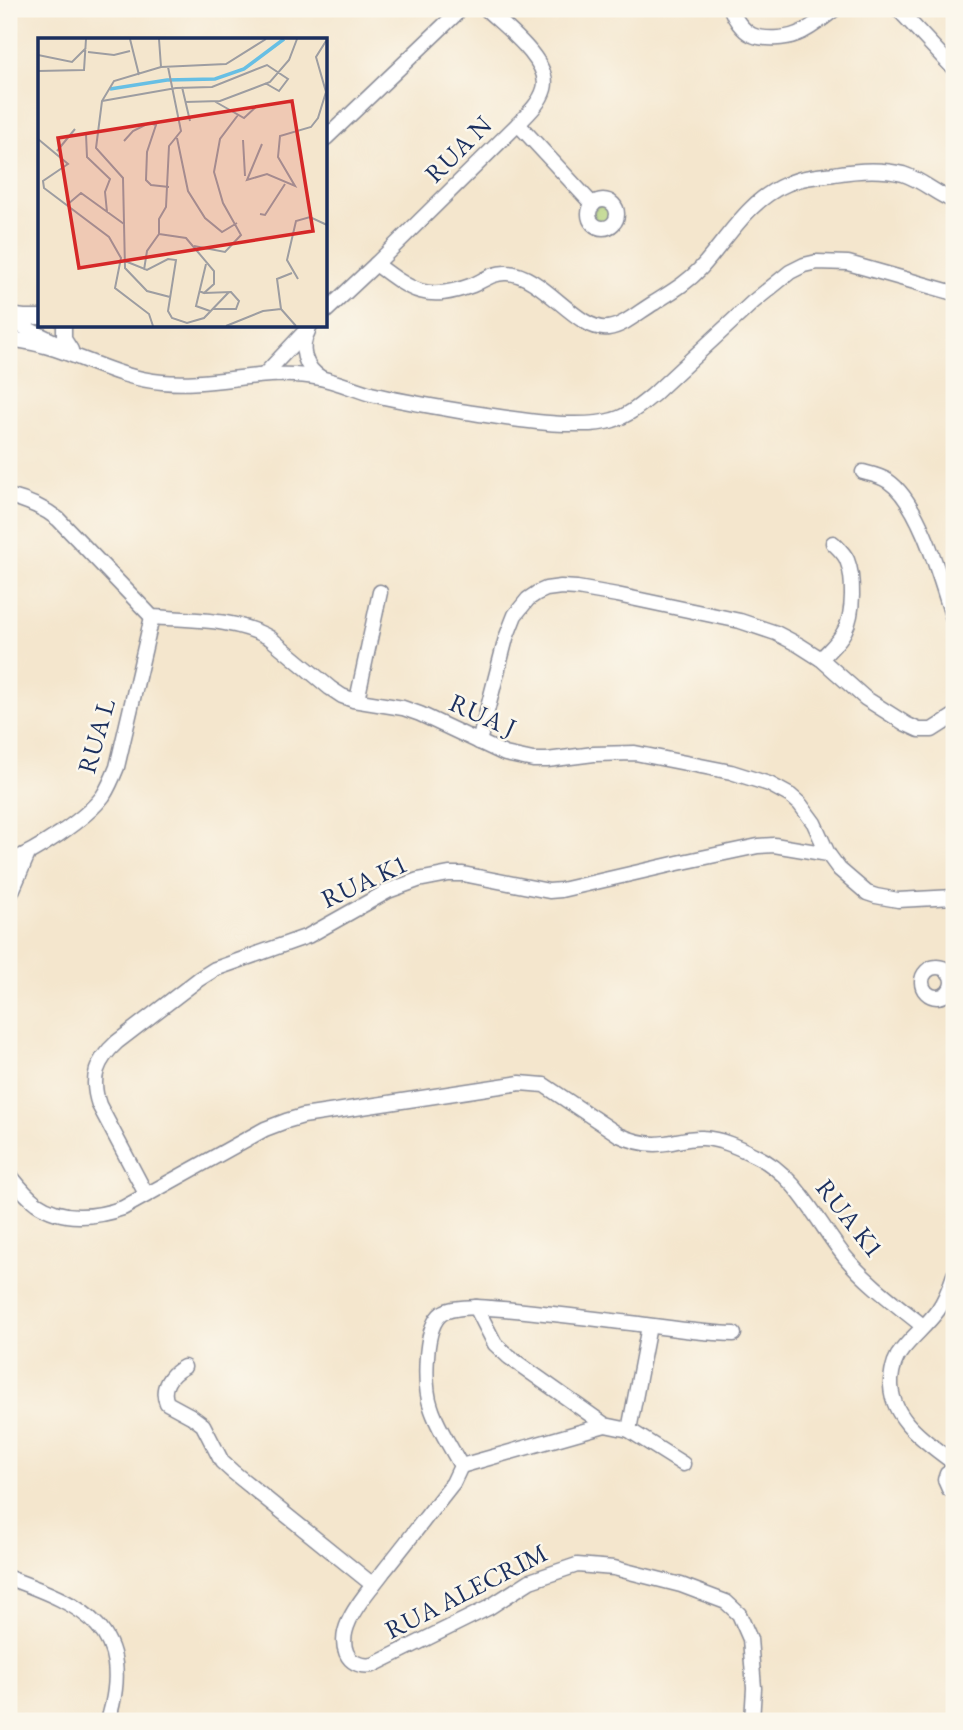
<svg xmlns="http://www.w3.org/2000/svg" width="963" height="1730" font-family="'EB Garamond',serif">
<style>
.grass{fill:#b1d078;stroke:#66806b;stroke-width:2}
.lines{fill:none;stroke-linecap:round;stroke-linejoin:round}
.minor-casing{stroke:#888a96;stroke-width:17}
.minor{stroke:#fff;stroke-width:14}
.labels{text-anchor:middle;stroke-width:5;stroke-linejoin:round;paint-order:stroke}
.street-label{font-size:26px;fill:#1b2f5e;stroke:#fbf7ec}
.inset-river{fill:none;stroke:#67bfe4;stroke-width:3.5}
.inset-road{fill:none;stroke:#9d9da1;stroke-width:2}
.view{fill:#d62828;fill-opacity:0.15;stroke:#d62828;stroke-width:3.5}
.inset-edge{fill:none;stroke:#1b2f5e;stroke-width:3.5}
</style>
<rect width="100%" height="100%" fill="#fbf7ec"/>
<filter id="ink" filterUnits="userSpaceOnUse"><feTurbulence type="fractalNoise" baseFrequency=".0143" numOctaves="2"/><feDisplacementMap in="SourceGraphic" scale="14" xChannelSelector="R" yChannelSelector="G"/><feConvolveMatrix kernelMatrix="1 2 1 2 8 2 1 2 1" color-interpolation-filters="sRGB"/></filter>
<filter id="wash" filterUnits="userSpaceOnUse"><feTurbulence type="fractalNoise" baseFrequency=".00686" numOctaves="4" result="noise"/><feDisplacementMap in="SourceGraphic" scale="28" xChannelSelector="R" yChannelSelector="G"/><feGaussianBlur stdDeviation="1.57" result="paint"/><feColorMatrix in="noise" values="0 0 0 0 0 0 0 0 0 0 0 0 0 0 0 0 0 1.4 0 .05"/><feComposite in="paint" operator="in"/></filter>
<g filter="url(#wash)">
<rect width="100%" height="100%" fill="#f4e6cd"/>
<circle class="grass" cx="603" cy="214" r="10"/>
</g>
<g filter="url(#ink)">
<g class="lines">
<defs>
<g id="minor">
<path d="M731,9C734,18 742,30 752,35C764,40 785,39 797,34C811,29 823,18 835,9"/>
<polyline points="898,9 954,69"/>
<polyline points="518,124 593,205"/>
<polyline points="326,138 461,9"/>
<circle cx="603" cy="214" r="14"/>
<path d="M376,264C413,292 427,302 473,285C484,280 494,272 507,273C543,274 577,332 608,328C624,326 640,311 654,303C671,292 687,283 701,268C728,238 748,200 787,184C801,177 819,176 834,174C857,170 880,168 903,174C922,180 936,194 954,201"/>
<path d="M326,311L376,264L518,124C528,114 540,103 544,89C552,62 504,26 486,9"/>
<polyline points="9,315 24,317 40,317"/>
<polyline points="9,320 57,343"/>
<polyline points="64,326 64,339 71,350"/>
<path d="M308,331C299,348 304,367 321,378"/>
<path d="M9,339C24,341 41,344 55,349C91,361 124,379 162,382C215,387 268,367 320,378C338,382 354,389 371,394C400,401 430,406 460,411C495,416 530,423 565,424C581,424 598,425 613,420C628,416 641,405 653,395L753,302L790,272L804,265L817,262L848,263L954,293"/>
<polyline points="264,375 310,326"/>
<path d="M863,472C871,474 881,476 888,481C921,503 942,585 954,622"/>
<path d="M9,496C28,501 43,507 58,519L152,617C190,620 235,618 270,638L330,688L342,696L353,700L403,708L420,714L505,754L533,760H547L594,754L635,753L731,772L769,784L791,796L800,804L814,823L828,854L839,869L867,893L876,896L898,900L954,897"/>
<path d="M821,659C829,650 840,641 845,630C854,613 854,577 847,560C844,553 838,548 833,543"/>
<polyline points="357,700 380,592"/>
<polyline points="479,742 506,638 515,615 528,599 537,593 546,589 561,587 577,588 617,595 740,621 776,633 799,645 821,659 865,698 906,724 919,730 932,730 954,716"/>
<path d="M9,862C36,851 85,820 103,796C109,787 113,777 117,767L152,617"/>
<polyline points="9,898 28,854"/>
<circle cx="937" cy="982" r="15"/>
<path d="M9,1174C17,1184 25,1195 36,1203C62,1221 95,1218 123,1208L265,1129L286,1121L303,1116L520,1083L544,1085L619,1135C634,1142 649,1146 666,1143C678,1141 691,1137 703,1138C721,1139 738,1147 754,1155C798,1175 817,1223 846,1258C868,1284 897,1305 923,1326"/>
<path d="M146,1194L99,1105C90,1078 96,1061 117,1042L199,979L215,969L308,936L388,891L418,880L449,874H463L549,891L561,890L678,863L758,846L774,845L828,854"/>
<path d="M954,1275C950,1287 946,1299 938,1310C928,1324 913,1336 902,1350C894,1359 892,1369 891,1380C889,1419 927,1442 954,1463"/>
<path d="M476,1307C525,1310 573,1316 621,1322C659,1326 696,1333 734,1334"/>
<path d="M184,1367C170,1374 160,1388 167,1403L191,1416L203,1425L222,1462L233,1472L373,1585"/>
<polyline points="629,1430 649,1326"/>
<path d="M683,1464L629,1430L605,1425L509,1357L495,1344L476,1307C465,1308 447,1307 439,1316C424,1332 424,1387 431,1407C437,1427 451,1447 461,1466L453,1483C430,1512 407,1542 383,1572C372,1587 356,1604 349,1621C339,1643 344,1669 373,1665L488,1608L530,1581L577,1565L614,1568L681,1585L726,1602L739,1614L750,1639L754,1688L752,1721"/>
<polyline points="461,1466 605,1425"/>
<polyline points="954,1469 947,1474 945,1480 949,1489 954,1492"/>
<path d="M9,1578C85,1606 136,1629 108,1721"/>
</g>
</defs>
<use href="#minor" class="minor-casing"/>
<use href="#minor" class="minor"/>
</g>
</g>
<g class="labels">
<g class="street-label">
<text transform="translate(458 149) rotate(-45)" y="9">RUA N</text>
<text transform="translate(483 715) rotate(24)" y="9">RUA J</text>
<text transform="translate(96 736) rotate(-74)" y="9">RUA L</text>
<text transform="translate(364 881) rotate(-25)" y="9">RUA K1</text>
<text transform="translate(850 1218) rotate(52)" y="9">RUA K1</text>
<text transform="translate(466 1591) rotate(-27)" y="9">RUA ALECRIM</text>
</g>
</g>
<g transform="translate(38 38)">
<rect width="289" height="289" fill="#f4e6cd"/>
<path class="inset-river" d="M72,51L129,42L177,41L206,31L246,1"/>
<path class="inset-road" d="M92,1L101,37M121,1L123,29M289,1V27M50,14L76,17L92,13M0,17L34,24L48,10M123,29L76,43L64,63L58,110L85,140L87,230L109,253L132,259M123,29L188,26L228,1M0,33L46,32L48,1M144,49L152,83M64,63L138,50L174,49L229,27L250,41L241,53L227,45M176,63L206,80L219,68M147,64L182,63L232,44L251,22L259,1M48,96L49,119L72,141L67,154L69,174M139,100L150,153L167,180L184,194L199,185M0,101L30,126L5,143L6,150L71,199L83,220L77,250L111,276L115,288M205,102L207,138M86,103L95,93L111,85L118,87L109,114L108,142L113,147L131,149M224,106L209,142L229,136L257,148L240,119L242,98L273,89L280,80L288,54L278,19L288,3M19,113L37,91M30,166L43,155L86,186M222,176L227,177L247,146M121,196L148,200L176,233V246L166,255L161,253M156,208L187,214L203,197L185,165L176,134L182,101L200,77M87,223L109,232L130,221L138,222L130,273L134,280L149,285L166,280L191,254M168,226L158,268L172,273M106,232L109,213L121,196V181L128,169L131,108L143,93L130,29M260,241L249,222L258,183L272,179L289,187M166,255L193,254L201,263L198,271H175M243,271L239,241L254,235M243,271L258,288M188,288L225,273L243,271"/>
<path class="view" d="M254,63L275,193L41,230L20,100Z"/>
<rect width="289" height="289" class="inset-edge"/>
</g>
<rect width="963" height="1730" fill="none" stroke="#fbf7ec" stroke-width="35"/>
</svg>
